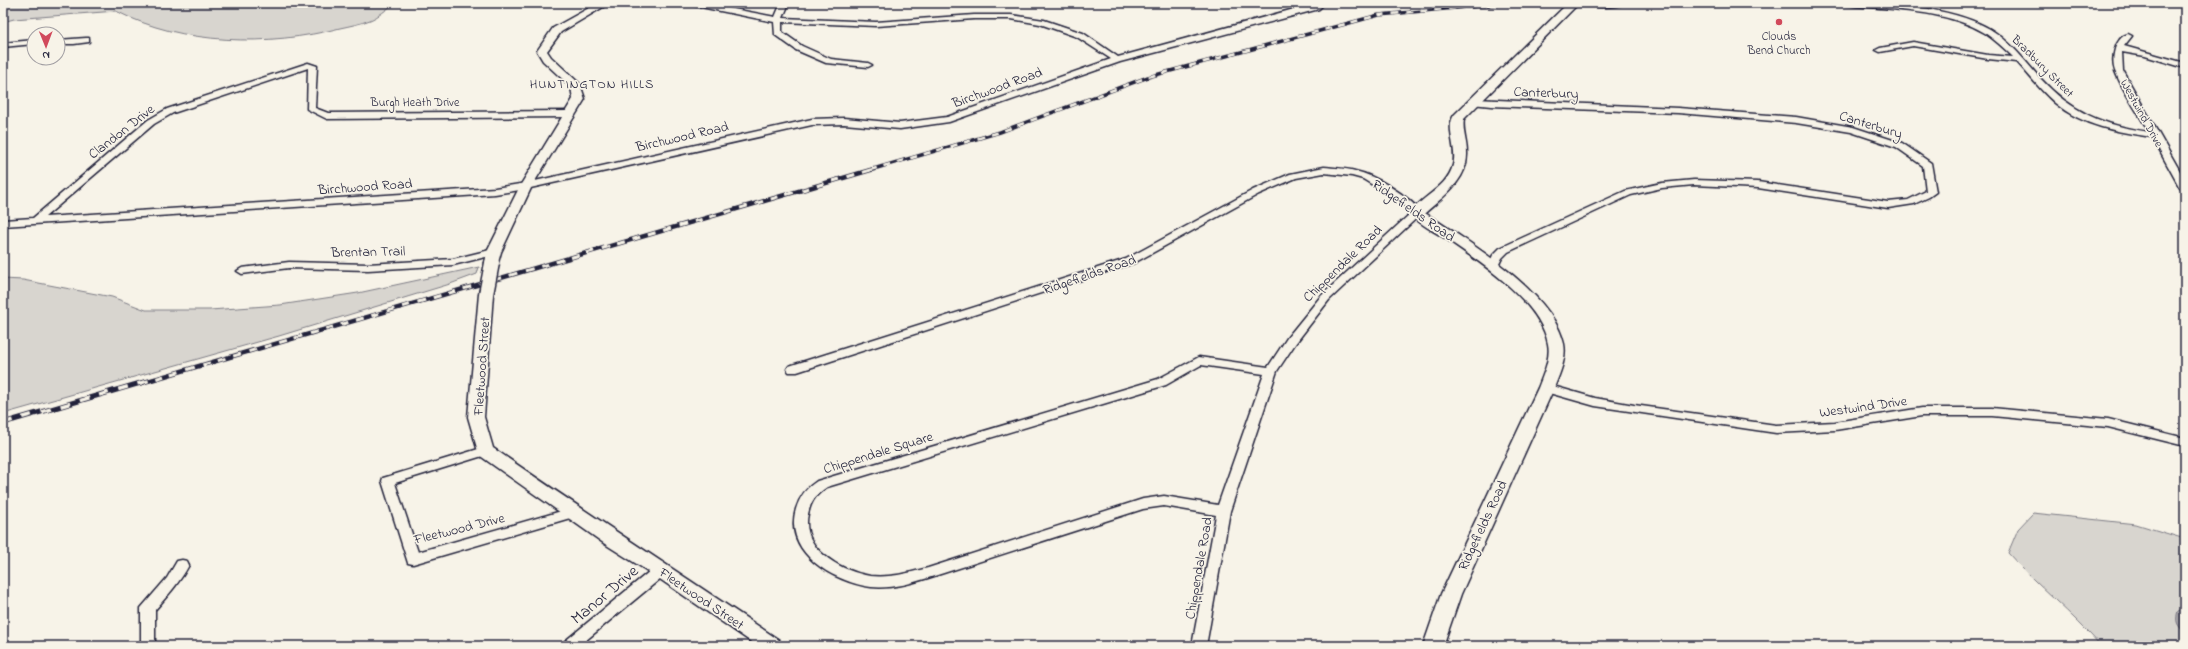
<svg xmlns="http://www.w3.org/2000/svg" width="2188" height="649" font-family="'Indie Flower',sans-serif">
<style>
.green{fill:#d8d5cf;stroke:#7d7c85}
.water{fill:#aeabad;stroke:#76747f}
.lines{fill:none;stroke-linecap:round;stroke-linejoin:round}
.street-casing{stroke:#22223b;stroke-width:3}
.secondary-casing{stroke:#22223b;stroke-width:3}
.street{fill:#f7f3e8;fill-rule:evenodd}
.secondary{fill:#f7f3e8;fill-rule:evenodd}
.rail-far2-casing{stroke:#22223b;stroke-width:3.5}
.rail-far1-casing{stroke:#22223b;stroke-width:4.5}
.rail-casing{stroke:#22223b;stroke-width:5}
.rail-far2{stroke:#f7f3e8;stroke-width:2.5;stroke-dasharray:7;stroke-linecap:butt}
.rail-far1{stroke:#f7f3e8;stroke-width:3;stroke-dasharray:8;stroke-linecap:butt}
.rail{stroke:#f7f3e8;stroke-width:3.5;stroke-dasharray:10;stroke-linecap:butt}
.secondary-bridge-casing{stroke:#22223b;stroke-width:17;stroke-linecap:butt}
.secondary-bridge{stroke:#f7f3e8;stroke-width:14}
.poi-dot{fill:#d1495b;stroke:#f7f3e8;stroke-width:1.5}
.labels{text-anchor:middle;stroke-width:3.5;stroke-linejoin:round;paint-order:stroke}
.far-poi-label{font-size:12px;fill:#22223b;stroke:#f7f3e8}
.far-street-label{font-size:12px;fill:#22223b;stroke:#f7f3e8}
.far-neighbourhood-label{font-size:13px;letter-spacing:1px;fill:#22223b;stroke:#f7f3e8}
.street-label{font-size:14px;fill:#22223b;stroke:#f7f3e8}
.near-street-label{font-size:17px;fill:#22223b;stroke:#f7f3e8}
</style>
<rect width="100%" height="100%" fill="#f7f3e8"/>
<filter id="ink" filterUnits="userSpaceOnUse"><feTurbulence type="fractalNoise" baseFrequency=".025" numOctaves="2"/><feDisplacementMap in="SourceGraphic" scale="8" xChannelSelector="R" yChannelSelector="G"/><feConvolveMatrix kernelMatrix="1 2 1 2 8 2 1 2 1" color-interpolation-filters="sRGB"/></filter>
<g filter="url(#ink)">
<g class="green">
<path d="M3,3H395C387,9 378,17 370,20C360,24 349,26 340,28C269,47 182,45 116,11L14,19L3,22Z"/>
<polygon points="479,267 477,274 450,284 279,336 3,414 3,279 23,280 112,297 146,310 210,310 280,305 358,293"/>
<path d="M2033,513L2136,524L2185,539V646H2101C2072,613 2037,586 2008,553L2018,529Z"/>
</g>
<path class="water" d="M2185,609V632C2177,626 2175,621 2178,612Z"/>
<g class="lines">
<defs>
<g id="street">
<polygon points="687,3 702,3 775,17 781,3 789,3 783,18 876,22 974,15 1011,15 1044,20 1083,33 1118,57 1316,3 1323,5 1319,9 1120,62 949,122 900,129 844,124 812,125 526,189 495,194 3,226 3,220 33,218 148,120 167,109 308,63 317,66 315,108 328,113 569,111 573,114 569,117 327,119 307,109 308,68 173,113 154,124 45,217 495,188 526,183 812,119 844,118 900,123 947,117 1111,59 1077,37 1040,24 1011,19 974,19 876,26 782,22 782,32 802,46 831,59 868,63 872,65 868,67 826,63 796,50 775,35 774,22 691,5"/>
<path d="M1422,3H1451C1445,7 1428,7 1422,3Z"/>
<path d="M1578,3H1625C1618,8 1585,8 1578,3Z"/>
<path d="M1841,3C1886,3 1950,6 1990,29C2010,41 2025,61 2040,78C2072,113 2103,125 2149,132C2138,112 2123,92 2115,71C2111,60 2114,38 2128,34L2132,36L2124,46L2185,63V68L2145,56L2122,52L2123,71L2185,180V191L2180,188L2152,137C2118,132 2082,126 2055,103C2041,91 2030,76 2017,62L1988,59L1913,46L1880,52L1876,50L1880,48L1913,42L1988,55L2013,57C2004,48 1995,40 1985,33C1945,9 1890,10 1845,5Z"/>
<polygon points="86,38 89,38 89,42 74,44 58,44 58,40"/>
<polygon points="34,40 34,44 3,47 3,43"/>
<polygon points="1475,99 1678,108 1796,117 1853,127 1902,143 1931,163 1936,192 1929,197 1914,204 1888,208 1758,188 1694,185 1662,188 1631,195 1508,252 1502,258 1497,268 1493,269 1488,266 1493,255 1500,248 1625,191 1662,183 1694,180 1758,182 1888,202 1908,200 1926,191 1923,166 1896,147 1851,132 1796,123 1678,113 1491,106 1472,104 1471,102"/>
<path d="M1324,167C1334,168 1345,168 1355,171C1375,175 1409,196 1422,213L1329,300L1295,344L1277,371L1230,511L1206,646H1192L1216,515L1164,506L1143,509L928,578C909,584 890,589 871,587C834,582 783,553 796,509C800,496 806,488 817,481L1158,379L1199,357L1268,367L1287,338L1321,296L1411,213L1404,205L1376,187L1363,179L1352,176L1324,173L1296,178L1259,194L1134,263L797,372H789L787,369L789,366L1126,259L1253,190L1290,174ZM1201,365L1264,374L1218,505L1164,496L1143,499L928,568C909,573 890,578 870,576C841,571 800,549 808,514C811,501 815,495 827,487L1166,385Z"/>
<polygon points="494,249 498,250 499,252 498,254 453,265 368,270 289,268 242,274 237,271 242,268 289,262 368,264 453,259"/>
<polygon points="1546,384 1595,398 1634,405 1776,425 1835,422 1922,408 1992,408 2108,419 2185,438 2185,446 2108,427 1992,416 1922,416 1835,430 1776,433 1595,406 1542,391 1540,388"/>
<polygon points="485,447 489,448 491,451 489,454 395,483 418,552 572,508 577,510 579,513 577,516 413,564 408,563 382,481 383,478"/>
<path d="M182,560L187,561L189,565C180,582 168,595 155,610V646H141V608L167,578L177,561Z"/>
<polygon points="661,565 666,566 668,570 666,574 579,646 562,646 564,642 656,566"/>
</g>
<g id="secondary">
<polygon points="598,3 610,3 561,32 547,51 551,57 580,84 585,99 532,186 501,252 497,266 487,266 485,263 487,252 520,186 573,99 571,87 543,61 537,51 553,28"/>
<path d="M1568,3H1579L1464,119C1462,131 1467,141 1467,153C1468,180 1443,197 1425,213C1467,241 1553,292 1564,344C1567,359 1559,375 1554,388L1461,594L1443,646H1423L1441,594L1538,388C1543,375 1551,358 1548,344C1540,301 1481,263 1448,240C1436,232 1418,224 1410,213C1423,195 1447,188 1453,165C1458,149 1445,129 1454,115Z"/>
<path d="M486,290L491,291L493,294L484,417L493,448C587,513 684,576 779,640L782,646H757L654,575L605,544L479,455L468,417L479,294L481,291Z"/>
</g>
</defs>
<use href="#street" class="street-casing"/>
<use href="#secondary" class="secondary-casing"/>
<use href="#street" class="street"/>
<use href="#secondary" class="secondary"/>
<defs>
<polyline id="rail-far2" points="870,170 1000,132 1148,77 1379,15 1511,3"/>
<polyline id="rail-far1" points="141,383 874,169"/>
<polyline id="rail" points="3,423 144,382"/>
</defs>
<use href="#rail-far2" class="rail-far2-casing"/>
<use href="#rail-far1" class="rail-far1-casing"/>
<use href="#rail" class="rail-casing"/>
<use href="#rail-far2" class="rail-far2"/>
<use href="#rail-far1" class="rail-far1"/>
<use href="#rail" class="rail"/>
<defs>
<polyline id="secondary-bridge" points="486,294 492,263"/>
</defs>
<use href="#secondary-bridge" class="secondary-bridge-casing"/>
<use href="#secondary-bridge" class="secondary-bridge"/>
</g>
</g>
<circle class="poi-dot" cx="1779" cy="22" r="4"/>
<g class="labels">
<g class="far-poi-label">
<text x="1779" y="40">Clouds<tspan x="1779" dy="14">Bend Church</tspan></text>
</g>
<g class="far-street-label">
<text transform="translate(2043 66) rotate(45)" y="4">Bradbury Street</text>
<text x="415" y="106">Burgh Heath Drive</text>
<text transform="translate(2142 113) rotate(61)" y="4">Westwind Drive</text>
</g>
<g class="far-neighbourhood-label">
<text x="592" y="88">HUNTINGTON HILLS</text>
</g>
<g class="street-label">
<text transform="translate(997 87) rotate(-20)" y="5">Birchwood Road</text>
<text transform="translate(1546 92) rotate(2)" y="5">Canterbury</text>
<text transform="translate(1871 124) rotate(17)" y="5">Canterbury</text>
<text transform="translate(121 131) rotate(-38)" y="5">Clandon Drive</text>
<text transform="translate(682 136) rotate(-13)" y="5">Birchwood Road</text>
<text transform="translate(365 186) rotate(-4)" y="5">Birchwood Road</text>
<text transform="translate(1414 210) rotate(35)" y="5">Ridgefields Road</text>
<text transform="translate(368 251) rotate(-1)" y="5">Brentan Trail</text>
<text transform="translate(1342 263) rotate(-44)" y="5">Chippendale Road</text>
<text transform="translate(1089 274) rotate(-19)" y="5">Ridgefields Road</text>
<text transform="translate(481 366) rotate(-86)" y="5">Fleetwood Street</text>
<text transform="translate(1863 406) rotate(-8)" y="5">Westwind Drive</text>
<text transform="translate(878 452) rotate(-17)" y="5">Chippendale Square</text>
<text transform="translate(1482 525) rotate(-65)" y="5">Ridgefields Road</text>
<text transform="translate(459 528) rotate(-14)" y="5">Fleetwood Drive</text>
<text transform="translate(1198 568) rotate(-80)" y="5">Chippendale Road</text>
<text transform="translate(702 598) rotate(34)" y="5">Fleetwood Street</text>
</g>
<g class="near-street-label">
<text transform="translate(604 594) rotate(-40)" y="6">Manor Drive</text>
</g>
</g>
<rect width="2188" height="649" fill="none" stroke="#f7f3e8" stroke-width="16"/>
<rect x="8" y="8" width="2172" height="633" fill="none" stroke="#22223b" stroke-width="1.5" filter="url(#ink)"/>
<g transform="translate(46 46) rotate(179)"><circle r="19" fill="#f7f3e8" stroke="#a29fa3"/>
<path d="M0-3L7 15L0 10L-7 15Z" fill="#d1495b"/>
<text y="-6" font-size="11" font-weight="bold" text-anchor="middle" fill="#22223b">N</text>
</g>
</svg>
